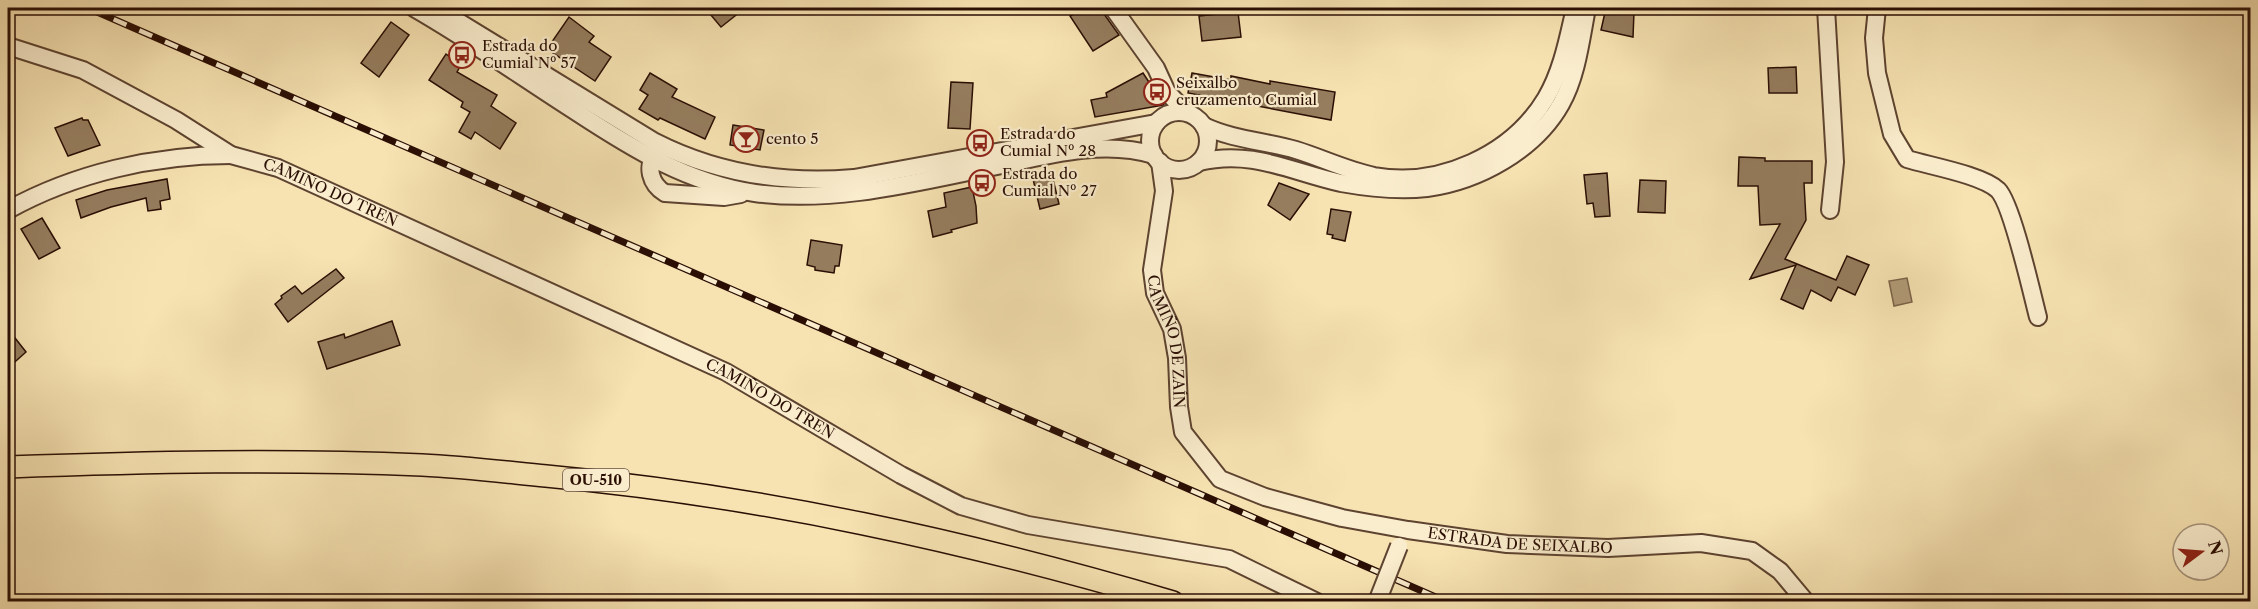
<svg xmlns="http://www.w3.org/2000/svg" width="2258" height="609" font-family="'Libre Caslon Text',serif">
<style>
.water{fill:#b19b77;stroke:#7b6349;stroke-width:1.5}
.building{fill:#957d5e;stroke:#2a0e04;stroke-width:1.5}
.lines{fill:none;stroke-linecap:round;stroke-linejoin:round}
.minor-casing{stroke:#5d4330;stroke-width:20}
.major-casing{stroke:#2a0e04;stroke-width:24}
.minor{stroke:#faedcd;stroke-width:16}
.major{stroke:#f7e3b2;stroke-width:21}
.rail-casing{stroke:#2a0e04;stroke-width:7}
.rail{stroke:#faedcd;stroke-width:4.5;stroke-dasharray:14;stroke-linecap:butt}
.minor-bridge-casing{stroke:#5d4330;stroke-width:20;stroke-linecap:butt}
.minor-bridge{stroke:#faedcd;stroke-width:16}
.labels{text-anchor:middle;stroke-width:4.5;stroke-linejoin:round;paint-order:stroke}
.shield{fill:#faedcd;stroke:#685140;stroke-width:1.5}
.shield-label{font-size:14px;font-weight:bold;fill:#2a0e04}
.poi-label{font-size:15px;fill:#2a0e04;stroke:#faedcd;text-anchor:start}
.street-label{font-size:15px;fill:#2a0e04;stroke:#faedcd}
</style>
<rect width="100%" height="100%" fill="#f7e3b2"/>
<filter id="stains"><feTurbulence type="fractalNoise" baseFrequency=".00333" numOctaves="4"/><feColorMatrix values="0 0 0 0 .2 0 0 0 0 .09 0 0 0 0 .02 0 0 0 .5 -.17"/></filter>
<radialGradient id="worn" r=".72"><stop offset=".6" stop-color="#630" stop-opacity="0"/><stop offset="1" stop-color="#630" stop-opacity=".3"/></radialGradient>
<polygon class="water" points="1907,278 1912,302 1894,306 1889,281"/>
<g class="building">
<polygon points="705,8 745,8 721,27"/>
<polygon points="1083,8 1103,8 1104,14 1119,35 1093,51 1070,16"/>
<polygon points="1606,8 1634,12 1633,37 1601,30"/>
<polygon points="1238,12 1241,37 1202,41 1199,16"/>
<polygon points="569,17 594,36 589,42 611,57 595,81 547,49"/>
<polygon points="391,22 409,35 379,77 361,63"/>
<polygon points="446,54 461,65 457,72 497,95 491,106 516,123 500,149 475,132 471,139 459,132 470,112 461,107 463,102 429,80"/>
<polygon points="1796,67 1797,93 1769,93 1768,68"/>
<polygon points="650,73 677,89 672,97 715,117 705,139 660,118 658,120 639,109 648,95 640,90"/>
<polygon points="1143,73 1164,105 1095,117 1091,100 1107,97 1106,93"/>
<polygon points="1192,73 1231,80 1231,76 1270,84 1270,81 1335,92 1331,120 1188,93"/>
<polygon points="951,82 973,83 970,129 948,128"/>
<polygon points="82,118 83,120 88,120 100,145 68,156 55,128"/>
<polygon points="733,125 764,130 760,150 730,145"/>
<polygon points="1739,157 1765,158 1765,161 1812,161 1812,183 1804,183 1806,220 1785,259 1836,280 1847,256 1869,265 1855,295 1838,287 1831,301 1811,290 1803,309 1781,299 1796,265 1750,279 1780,224 1760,225 1758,186 1738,186"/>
<polygon points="1607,173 1610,216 1595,217 1593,203 1587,204 1584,175"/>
<polygon points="1052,175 1059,204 1040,209 1033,179"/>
<polygon points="167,179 170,199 160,201 161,209 148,211 146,198 111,207 81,218 76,200 107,190"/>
<polygon points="1640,180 1666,181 1665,213 1638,212"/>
<polygon points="1279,183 1309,194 1290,220 1268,205"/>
<polygon points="972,187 976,206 977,223 951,230 952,232 933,237 928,211 946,207 944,193"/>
<polygon points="1331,209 1351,212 1345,241 1332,238 1333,235 1327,234"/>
<polygon points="42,218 60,248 39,259 21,229"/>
<polygon points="811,240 842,245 839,266 835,266 834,273 815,270 815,267 807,265"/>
<polygon points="336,269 344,278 288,322 275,304 282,298 281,296 295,286 302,294"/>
<polygon points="392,321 400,345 327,369 318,342 344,334 345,338"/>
<polygon points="8,329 26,352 8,368"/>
</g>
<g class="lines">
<defs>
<g id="minor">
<path d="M414,8C470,40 523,78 578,113C633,149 688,183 755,193C838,204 921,181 1002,165C1051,154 1105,140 1154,155"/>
<path d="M436,8L655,142C718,174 783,184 854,178L1156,123"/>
<polyline points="1113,8 1156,68 1167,92 1186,112"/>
<polyline points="1826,8 1835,162 1830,210"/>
<path d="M1877,8L1874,38L1877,73L1892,134L1907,159C1930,166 1982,175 1998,190C2012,204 2032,294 2038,317"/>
<path id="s1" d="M8,46L83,70L176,120L231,155L278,168L726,372L901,475L961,506L1028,525L1229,559L1317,602"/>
<circle cx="1179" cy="141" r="29"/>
<path d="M1204,126C1234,140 1265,141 1296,150C1322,158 1346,170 1374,176C1439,188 1512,155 1546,98C1562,71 1568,38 1575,8"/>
<path d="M658,153C644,165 651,185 665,193L724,197L741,194"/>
<path id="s2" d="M1160,162L1164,191L1152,270L1155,293L1172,329L1177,358L1179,407L1183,432L1220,479L1265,497L1342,518L1408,530L1507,544L1608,548L1701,543L1752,551L1780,571L1806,602"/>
<path d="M1199,162C1252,149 1291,172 1341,183C1369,188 1398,191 1427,188C1479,181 1535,150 1561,104C1577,76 1581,39 1587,8"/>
<path d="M8,210C75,173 154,155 231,155"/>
</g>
<path id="major" d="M8,467C146,462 284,459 422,465C464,467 505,472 546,476C761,496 966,541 1173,602"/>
</defs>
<use href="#minor" class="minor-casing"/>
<use href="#major" class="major-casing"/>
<use href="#minor" class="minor"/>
<use href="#major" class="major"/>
<defs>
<polyline id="rail" points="88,8 1447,602"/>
</defs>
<use href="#rail" class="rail-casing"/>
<use href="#rail" class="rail"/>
<defs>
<polyline id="minor-bridge" points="1377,602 1399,546"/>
</defs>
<use href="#minor-bridge" class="minor-bridge-casing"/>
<use href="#minor-bridge" class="minor-bridge"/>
</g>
<defs>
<symbol id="bus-ring" viewBox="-11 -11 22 22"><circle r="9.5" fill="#faedcd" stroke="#8f2418" stroke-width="1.5"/><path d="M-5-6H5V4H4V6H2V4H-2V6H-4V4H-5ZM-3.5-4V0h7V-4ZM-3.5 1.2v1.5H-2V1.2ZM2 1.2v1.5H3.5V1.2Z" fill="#8f2418"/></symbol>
<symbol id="bar-ring" viewBox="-11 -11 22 22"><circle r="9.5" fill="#faedcd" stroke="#8f2418" stroke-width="1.5"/><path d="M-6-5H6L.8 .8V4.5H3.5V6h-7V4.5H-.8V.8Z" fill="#8f2418"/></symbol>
</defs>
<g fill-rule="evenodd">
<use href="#bus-ring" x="447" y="40" width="30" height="30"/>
<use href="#bus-ring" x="1142" y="77" width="30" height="30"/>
<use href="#bar-ring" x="731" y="124" width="30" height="30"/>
<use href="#bus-ring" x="965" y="128" width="30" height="30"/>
<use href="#bus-ring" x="967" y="168" width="30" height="30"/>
</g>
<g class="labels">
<rect class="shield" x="563" y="469" width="66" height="22" rx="4.5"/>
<g class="shield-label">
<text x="596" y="485">OU-510</text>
</g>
<g class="poi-label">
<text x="482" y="51">Estrada do<tspan x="482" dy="17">Cumial Nº 57</tspan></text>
<text x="1176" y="88">Seixalbo<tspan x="1176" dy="17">cruzamento Cumial</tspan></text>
<text x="1000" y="139">Estrada do<tspan x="1000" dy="17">Cumial Nº 28</tspan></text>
<text x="766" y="144">cento 5</text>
<text x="1002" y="179">Estrada do<tspan x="1002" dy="17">Cumial Nº 27</tspan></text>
</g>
<g class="street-label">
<text dy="5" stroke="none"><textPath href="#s1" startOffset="356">CAMIÑO DO TREN</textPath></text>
<text dy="5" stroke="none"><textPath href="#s2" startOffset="183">CAMIÑO DE ZAÍN</textPath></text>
<text dy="5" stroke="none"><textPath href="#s1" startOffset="842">CAMIÑO DO TREN</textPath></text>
<text dy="5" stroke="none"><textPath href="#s2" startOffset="644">ESTRADA DE SEIXALBO</textPath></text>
</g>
</g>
<rect width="2258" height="609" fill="none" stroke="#f7e3b2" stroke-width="30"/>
<rect x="9" y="9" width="2240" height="591" fill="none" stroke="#2a0e04" stroke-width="3"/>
<rect x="15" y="15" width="2228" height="579" fill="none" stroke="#2a0e04" stroke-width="1.5"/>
<g transform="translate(2201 552) rotate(74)"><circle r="28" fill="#faedcd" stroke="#a7947d" stroke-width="1.5"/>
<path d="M0-4.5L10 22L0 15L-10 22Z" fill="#8f2418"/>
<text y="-9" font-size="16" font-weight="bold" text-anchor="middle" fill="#2a0e04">N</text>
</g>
<rect width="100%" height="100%" filter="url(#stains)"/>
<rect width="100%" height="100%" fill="url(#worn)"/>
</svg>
